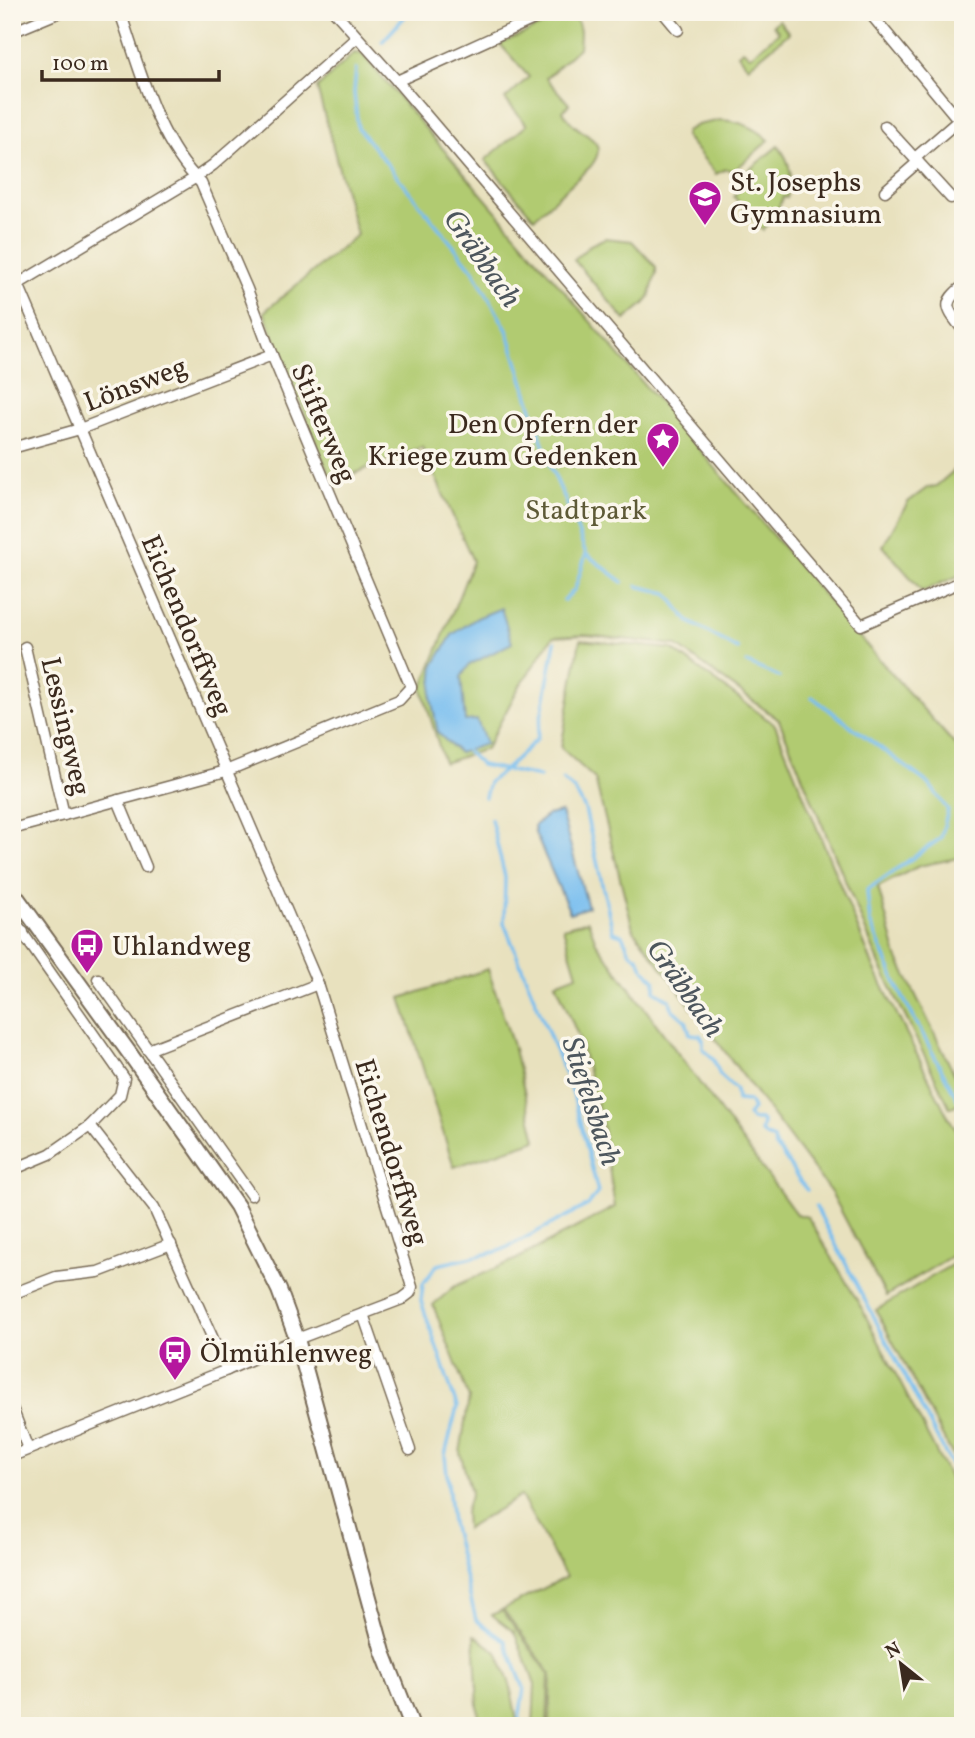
<svg xmlns="http://www.w3.org/2000/svg" width="975" height="1738" font-family="Vollkorn,serif">
<style>
.green{fill:#b1cb71;stroke:#767a48;stroke-width:2}
.water{fill:#78beef;stroke:#5a7486;stroke-width:2}
.lines{fill:none;stroke-linecap:round;stroke-linejoin:round}
.stream{stroke:#78beef;stroke-width:3.5}
.street-casing{stroke:#786a56;stroke-width:13}
.secondary-casing{stroke:#786a56;stroke-width:18}
.street{stroke:#fff;stroke-width:10}
.secondary{stroke:#fff;stroke-width:14}
.labels{text-anchor:middle;stroke-width:7;stroke-linejoin:round;paint-order:stroke}
.poi-label{font-size:28px;fill:#3b2a1e;stroke:#fbf7ec;text-anchor:start}
.street-label{font-size:28px;fill:#3b2a1e;stroke:#fbf7ec}
.park-label{font-size:28px;fill:#5e5a37;stroke:#fbf7ec}
.water-label{font-size:30px;font-style:italic;fill:#4d565d;stroke:#fbf7ec}
</style>
<rect width="100%" height="100%" fill="#fbf7ec"/>
<filter id="ink" filterUnits="userSpaceOnUse"><feTurbulence type="fractalNoise" baseFrequency=".0143" numOctaves="2"/><feDisplacementMap in="SourceGraphic" scale="14" xChannelSelector="R" yChannelSelector="G"/><feConvolveMatrix kernelMatrix="1 2 1 2 8 2 1 2 1" color-interpolation-filters="sRGB"/></filter>
<filter id="wash" filterUnits="userSpaceOnUse"><feTurbulence type="fractalNoise" baseFrequency=".00686" numOctaves="4" result="noise"/><feDisplacementMap in="SourceGraphic" scale="28" xChannelSelector="R" yChannelSelector="G"/><feGaussianBlur stdDeviation="1.57" result="paint"/><feColorMatrix in="noise" values="0 0 0 0 0 0 0 0 0 0 0 0 0 0 0 0 0 1.4 0 .05"/><feComposite in="paint" operator="in"/></filter>
<g filter="url(#wash)">
<rect width="100%" height="100%" fill="#e8e1be"/>
<g class="green">
<path d="M565,15L574,17C582,27 580,36 579,48L546,78L569,104L563,111C565,114 567,118 570,121C583,137 611,140 591,166L534,218L485,160L527,125L505,99L529,77L500,44Z"/>
<polygon points="779,20 789,33 748,67 738,54 743,50 750,56 779,32 773,25"/>
<polygon points="354,53 362,54 869,648 963,754 963,857 919,866 878,887 897,957 963,1092 963,1101 950,1108 880,965 779,720 676,645 586,635 553,637 519,687 486,749 444,763 422,689 473,561 422,447 332,482 264,312 357,235 317,88"/>
<path d="M721,120C740,121 755,127 769,140L734,171L726,169L716,174L685,136L686,131L697,125Z"/>
<path d="M778,146C793,164 791,176 787,198L783,197L774,218L763,230L734,197L741,186L739,178Z"/>
<polygon points="605,238 632,241 656,267 656,273 650,295 645,303 625,320 574,260 590,245"/>
<polygon points="963,463 963,574 922,591 883,546 908,502 927,488 936,486"/>
<polygon points="580,640 672,649 775,725 874,968 945,1111 963,1142 963,1249 886,1296 832,1194 633,929 595,779 561,748"/>
<polygon points="588,921 596,942 796,1214 808,1217 861,1307 963,1504 963,1726 549,1726 551,1674 503,1609 566,1577 521,1496 466,1529 465,1513 471,1492 460,1453 469,1398 433,1305 455,1286 515,1260 615,1207 602,1123 579,1038 556,983 577,975 563,928"/>
<polygon points="488,969 514,1049 536,1140 454,1167 401,998"/>
<polygon points="963,1258 963,1475 876,1310"/>
<polygon points="502,1610 549,1674 547,1726 533,1726 535,1684 514,1632 492,1615"/>
<polygon points="474,1635 497,1652 510,1684 518,1726 493,1726 479,1723"/>
</g>
<g class="water">
<polygon points="501,608 512,643 469,665 461,677 465,721 477,720 486,744 459,753 438,733 431,698 434,665 452,635 477,618"/>
<polygon points="561,812 588,907 570,913 535,833 534,826 548,815"/>
</g>
<g class="lines">
<g class="stream">
<polyline points="382,42 409,12"/>
<polyline points="356,69 354,93 358,128 473,270 507,330 549,463 574,520 586,554 575,589 564,600"/>
<polyline points="586,554 623,582"/>
<polyline points="637,586 667,593 688,621 738,649"/>
<polyline points="747,663 779,677"/>
<polyline points="812,697 929,784 948,810 941,838 867,890 870,922 899,990 959,1102"/>
<polyline points="466,750 481,765 540,777"/>
<path d="M563,780L575,791L585,809L613,932L622,935L630,952L638,958L645,971L655,980V991L670,1000L672,1009L686,1021L690,1034L700,1035L703,1040V1049L713,1058L720,1075L736,1090L737,1100L749,1101L753,1109L748,1115L752,1120H761L763,1123L761,1132L766,1136L774,1139L775,1147C789,1159 794,1177 807,1190"/>
<polyline points="485,797 489,782 506,769 537,739 555,642"/>
<polyline points="491,819 505,877 504,923 573,1094 598,1192 588,1205 500,1251 437,1265 423,1284 421,1301 457,1407 445,1455 452,1523 476,1620 505,1641 524,1688 518,1726"/>
<polyline points="816,1207 963,1487"/>
</g>
</g>
</g>
<g filter="url(#ink)">
<g class="lines">
<defs>
<g id="street">
<polyline points="335,12 397,81 861,625 963,581"/>
<polyline points="663,12 678,30"/>
<polyline points="869,12 963,125"/>
<polyline points="12,32 60,12"/>
<polyline points="397,81 549,12"/>
<polyline points="885,126 951,198"/>
<polyline points="915,158 959,120"/>
<polyline points="885,191 918,162"/>
<polyline points="12,285 18,284 195,178 213,165 356,38"/>
<path d="M963,286C940,304 947,309 963,330"/>
<polyline points="12,448 80,429 272,355"/>
<polyline points="25,647 64,815"/>
<polyline points="118,800 146,867"/>
<path d="M12,829L226,771L399,700L411,687L267,343L247,289L201,183C157,141 140,69 120,12"/>
<polyline points="12,918 124,1078 120,1095 90,1126 50,1154 12,1170"/>
<polyline points="12,941 23,932"/>
<polyline points="98,979 251,1195"/>
<polyline points="12,1043 13,1044"/>
<polyline points="148,1050 318,984"/>
<polyline points="90,1126 154,1208 227,1370"/>
<polyline points="12,1294 56,1277 98,1272 171,1244"/>
<polyline points="363,1314 410,1450"/>
<polyline points="12,1408 28,1449"/>
<polyline points="12,1456 227,1370 297,1339 402,1299 410,1293 412,1287 318,984 18,284"/>
</g>
<polyline id="secondary" points="12,891 130,1054 237,1206 279,1290 297,1339 383,1652 412,1726"/>
</defs>
<use href="#street" class="street-casing"/>
<use href="#secondary" class="secondary-casing"/>
<use href="#street" class="street"/>
<use href="#secondary" class="secondary"/>
</g>
</g>
<defs>
<symbol id="school-pin" viewBox="-11 -11 22 30"><path d="M0 17L-7.5 6A9.5 9.5 0 1 1 7.5 6Z" fill="#b5179e" stroke="#fbf7ec"/><path d="M0-5L7-2L0 1L-7-2ZM-4 1L0 2.5L4 1V4Q0 6-4 4Z" fill="#fff"/></symbol>
<symbol id="sight-pin" viewBox="-11 -11 22 30"><path d="M0 17L-7.5 6A9.5 9.5 0 1 1 7.5 6Z" fill="#b5179e" stroke="#fbf7ec"/><path d="M0-6L1.8-2.2L6-1.7L2.9 1.2L3.7 5.4L0 3.3L-3.7 5.4L-2.9 1.2L-6-1.7L-1.8-2.2Z" fill="#fff"/></symbol>
<symbol id="bus-pin" viewBox="-11 -11 22 30"><path d="M0 17L-7.5 6A9.5 9.5 0 1 1 7.5 6Z" fill="#b5179e" stroke="#fbf7ec"/><path d="M-5-6H5V4H4V6H2V4H-2V6H-4V4H-5ZM-3.5-4V0h7V-4ZM-3.5 1.2v1.5H-2V1.2ZM2 1.2v1.5H3.5V1.2Z" fill="#fff"/></symbol>
</defs>
<g fill-rule="evenodd">
<use href="#school-pin" x="686" y="178" width="38" height="52"/>
<use href="#sight-pin" x="644" y="420" width="38" height="52"/>
<use href="#bus-pin" x="68" y="926" width="38" height="52"/>
<use href="#bus-pin" x="156" y="1333" width="38" height="52"/>
</g>
<g class="labels">
<g class="poi-label">
<text x="730" y="191">St. Josephs<tspan x="730" dy="32">Gymnasium</tspan></text>
<text x="638" y="433" text-anchor="end">Den Opfern der<tspan x="638" dy="32">Kriege zum Gedenken</tspan></text>
<text x="112" y="955">Uhlandweg</text>
<text x="200" y="1362">Ölmühlenweg</text>
</g>
<g class="street-label">
<text transform="translate(135 383) rotate(-21)" y="10">Lönsweg</text>
<text transform="translate(325 423) rotate(67)" y="10">Stifterweg</text>
<text transform="translate(188 625) rotate(67)" y="10">Eichendorffweg</text>
<text transform="translate(67 726) rotate(77)" y="10">Lessingweg</text>
<text transform="translate(393 1152) rotate(73)" y="10">Eichendorffweg</text>
</g>
<g class="park-label">
<text x="586" y="519">Stadtpark</text>
</g>
<g class="water-label">
<text transform="translate(483 258) rotate(55)" y="10">Gräbbach</text>
<text transform="translate(686 988) rotate(55)" y="10">Gräbbach</text>
<text transform="translate(592 1101) rotate(72)" y="10">Stiefelsbach</text>
</g>
</g>
<rect width="975" height="1738" fill="none" stroke="#fbf7ec" stroke-width="42"/>
<g transform="translate(901 1664) rotate(330)" stroke="#fbf7ec" stroke-width="5" paint-order="stroke">
<path d="M0-5L12 26L0 18L-12 26Z" fill="#3b2a1e"/>
<text y="-10" font-size="19" font-weight="bold" text-anchor="middle" fill="#3b2a1e">N</text>
</g>
<path d="M42 70v10h177v-10" fill="none" stroke="#3b2a1e" stroke-width="3.5"/>
<text x="52" y="70" font-size="21" fill="#3b2a1e" stroke="#fbf7ec" stroke-width="5" paint-order="stroke">100 m</text>
</svg>
